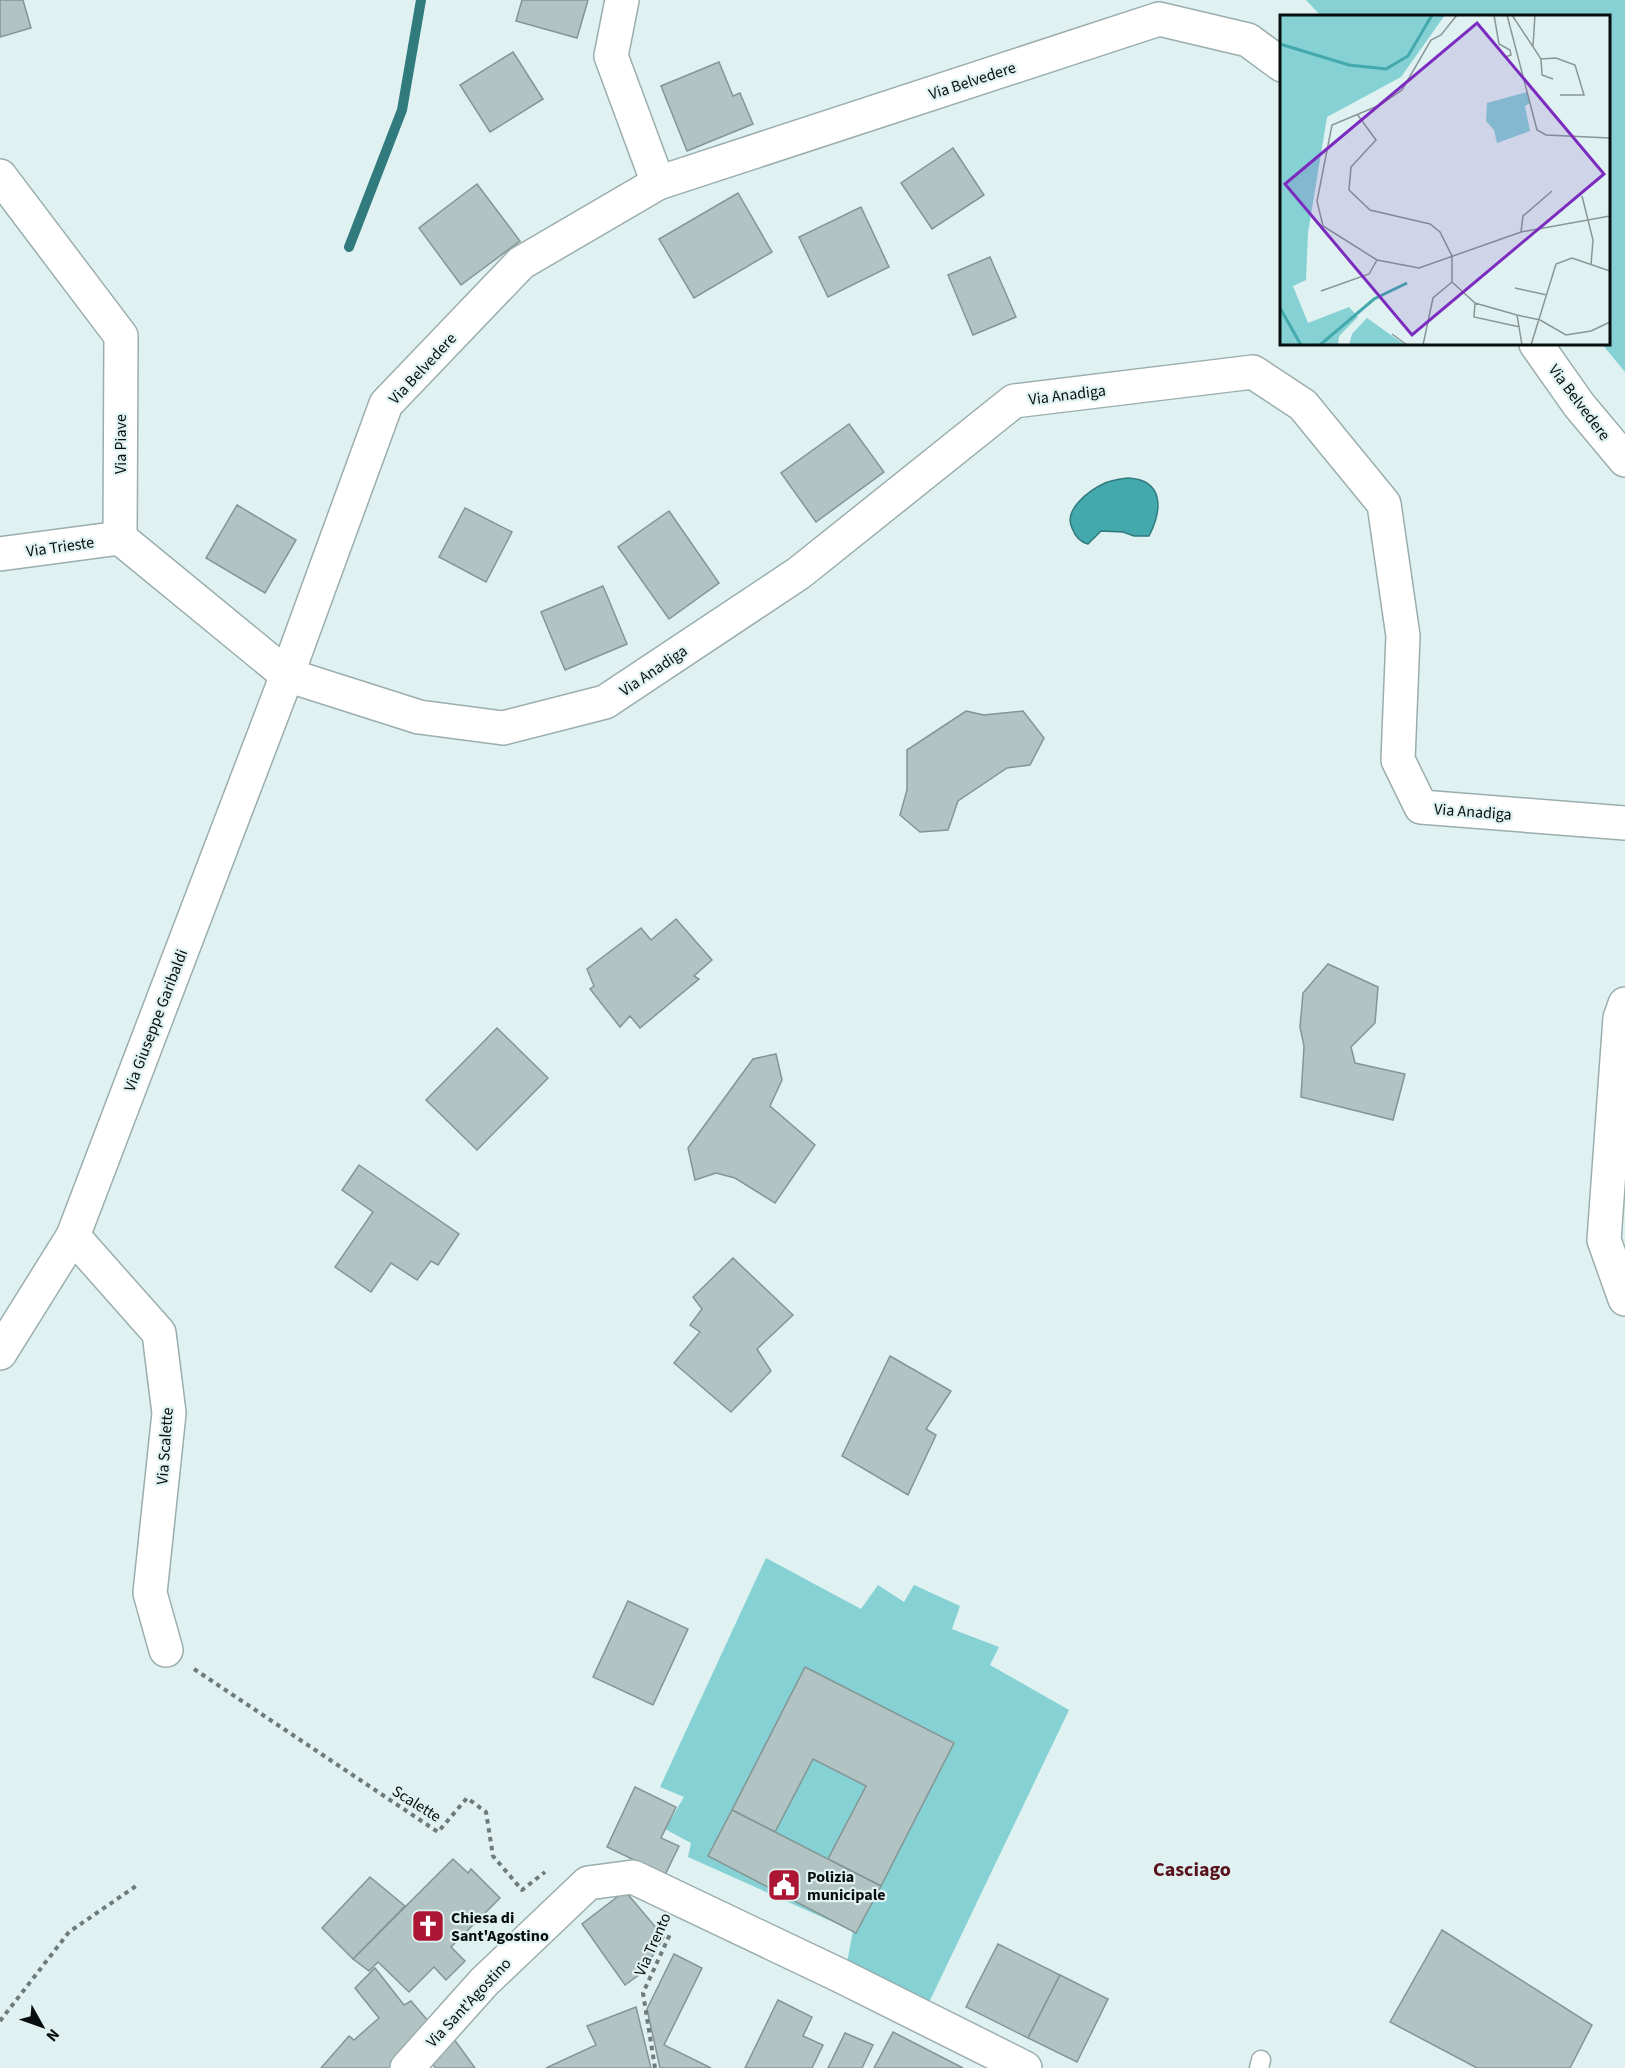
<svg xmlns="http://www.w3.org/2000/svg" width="1625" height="2068" font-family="'Source Sans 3',sans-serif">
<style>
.green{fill:#85d1d4}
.water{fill:#43a9ad;stroke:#317a7d;stroke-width:1.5}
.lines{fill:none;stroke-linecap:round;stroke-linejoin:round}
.stream{stroke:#317a7d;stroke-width:10}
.building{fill:#b1c3c3;stroke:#849595;stroke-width:1.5}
.lane-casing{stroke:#9badad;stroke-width:21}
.street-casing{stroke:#9badad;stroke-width:36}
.path{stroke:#6f7b7b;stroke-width:4;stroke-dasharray:4.5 4.5;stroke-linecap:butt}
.lane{stroke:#fff;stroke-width:18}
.street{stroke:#fff;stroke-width:33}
.labels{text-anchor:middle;stroke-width:4.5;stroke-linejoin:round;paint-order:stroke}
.street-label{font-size:16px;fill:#080e0e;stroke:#dff1f1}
.poi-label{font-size:16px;font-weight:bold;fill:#080e0e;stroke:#dff1f1;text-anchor:start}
.quarter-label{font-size:20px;font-weight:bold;fill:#57121b;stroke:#dff1f1}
.inset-river{fill:none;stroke:#43a9ad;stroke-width:3}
.inset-road{fill:none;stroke:#899696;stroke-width:1.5}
.view{fill:#7b2cbf;fill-opacity:0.15;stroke:#7b2cbf;stroke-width:3}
.inset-edge{fill:none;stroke:#080e0e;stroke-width:3}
</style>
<rect width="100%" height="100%" fill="#dff1f1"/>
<g class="green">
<polygon points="1306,0 1625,0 1625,372 1602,344 1608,344 1608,16 1321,16"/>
<polygon points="766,1558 861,1609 878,1585 904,1602 914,1585 960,1606 952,1629 999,1647 990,1665 1069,1710 922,2017 844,1978 853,1931 688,1857 691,1843 665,1829 684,1797 660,1787"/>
</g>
<path class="water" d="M1128,478C1165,480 1162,511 1149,536H1134L1123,532L1101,531L1088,544C1079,542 1075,536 1072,528C1063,509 1090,490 1105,483C1112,480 1121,479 1128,478Z"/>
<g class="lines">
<polyline class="stream" points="349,247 402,110 421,0"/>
</g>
<g class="building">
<polygon points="0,0 23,0 31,28 0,37"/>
<polygon points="522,0 588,0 577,38 516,21"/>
<polygon points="513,52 543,99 490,132 460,85"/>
<polygon points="719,62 733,96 740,93 753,124 687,151 661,86"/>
<polygon points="953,148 984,195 932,229 901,183"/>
<polygon points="477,184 520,241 461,285 419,228"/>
<polygon points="738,193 772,252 694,298 659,239"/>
<polygon points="861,207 889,267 828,297 799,237"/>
<polygon points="990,257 1016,317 973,335 948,275"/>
<polygon points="849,424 884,472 816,522 781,473"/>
<polygon points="237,505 296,540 265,593 206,558"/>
<polygon points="465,508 512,532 486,582 439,557"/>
<polygon points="669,511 719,583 669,619 618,547"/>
<polygon points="603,586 627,644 565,670 541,612"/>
<polygon points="966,711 984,715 1023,711 1044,738 1030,765 1007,768 958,801 948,830 920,832 900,815 907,790 907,750"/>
<polygon points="676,919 712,960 694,976 699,979 640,1028 630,1016 620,1027 590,989 594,986 587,969 641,928 651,940"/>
<polygon points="1328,964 1378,987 1375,1023 1351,1047 1355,1063 1405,1074 1393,1120 1301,1097 1304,1046 1300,1027 1303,993"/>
<polygon points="497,1028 548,1078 477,1150 426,1100"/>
<polygon points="776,1054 782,1080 770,1106 815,1145 775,1203 735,1178 716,1173 695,1180 688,1148 753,1059"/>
<polygon points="359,1165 459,1234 438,1265 431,1261 417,1280 391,1263 371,1292 335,1267 373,1212 342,1190"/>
<polygon points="733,1258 793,1315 757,1349 771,1371 731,1412 674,1363 700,1332 690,1325 702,1309 693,1297"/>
<polygon points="890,1356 951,1391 926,1429 936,1435 908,1495 842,1456"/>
<polygon points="628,1601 688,1629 653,1705 593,1677"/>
<polygon points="805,1667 954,1743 881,1886 828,1859 866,1786 813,1759 775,1832 732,1810"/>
<polygon points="635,1787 676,1807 661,1838 679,1846 665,1875 607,1847"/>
<polygon points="732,1810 881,1886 856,1933 708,1856"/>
<polygon points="453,1859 468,1873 471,1869 500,1898 451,1947 465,1961 446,1980 434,1967 409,1992 378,1962 369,1971 353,1959"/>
<polygon points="370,1877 405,1906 353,1959 322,1928"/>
<polygon points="625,1891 664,1937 643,1972 625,1985 582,1924"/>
<polygon points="1442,1930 1592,2025 1570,2068 1477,2068 1390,2022"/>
<polygon points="998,1944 1060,1975 1028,2038 966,2007"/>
<polygon points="674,1954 702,1968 664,2045 711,2068 660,2068 647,2009"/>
<polygon points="375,1968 404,2005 411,2001 435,2029 400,2068 321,2068 349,2036 354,2040 379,2018 355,1988"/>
<polygon points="1060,1975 1108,1999 1077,2062 1028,2038"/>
<polygon points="778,2000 812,2017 803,2036 823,2045 812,2068 745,2068"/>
<polygon points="636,2007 651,2068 546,2068 596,2045 587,2026"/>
<polygon points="893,2032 963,2068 874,2068"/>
<polygon points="845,2033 873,2045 862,2068 828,2068"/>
<polygon points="451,2035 475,2068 436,2068 428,2060"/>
</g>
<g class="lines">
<defs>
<polyline id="lane" points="1259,2068 1261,2060"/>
<g id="street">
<polyline points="622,0 611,56 658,183"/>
<polyline points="0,176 121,336 120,538"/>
<polyline points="1536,344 1579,405 1625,460"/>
<polyline points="120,538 287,675 419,717 503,728 605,702 799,573 1014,401 1253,372 1303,405 1384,504 1403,636 1398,760 1421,807 1625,823"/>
<polyline points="0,554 120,538"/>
<polyline points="1625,1004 1620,1018 1604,1240 1625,1299"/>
<polyline points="73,1236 159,1333 169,1413 150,1593 166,1650"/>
<polyline points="0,1353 73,1236 287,675 386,404 521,263 658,183 1159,19 1248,40 1282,65"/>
<polyline points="407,2068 484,1982 588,1883 633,1877 839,1975 1025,2068"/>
</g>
</defs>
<use href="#lane" class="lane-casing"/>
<use href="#street" class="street-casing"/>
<g class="path">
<polyline points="194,1669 438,1832 467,1798 486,1812 493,1856 522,1890 545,1872"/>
<polyline points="0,2021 69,1932 139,1884"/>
<polyline points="655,2068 643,1993 671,1932"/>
</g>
<use href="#lane" class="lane"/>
<use href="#street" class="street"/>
</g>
<defs>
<symbol id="civic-square" viewBox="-11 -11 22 22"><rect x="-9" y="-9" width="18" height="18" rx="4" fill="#ac1634" stroke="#dff1f1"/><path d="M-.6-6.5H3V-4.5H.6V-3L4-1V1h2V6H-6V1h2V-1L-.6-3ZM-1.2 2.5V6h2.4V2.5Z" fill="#fff"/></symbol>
<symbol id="church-square" viewBox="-11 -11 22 22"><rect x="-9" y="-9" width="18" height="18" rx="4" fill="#ac1634" stroke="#dff1f1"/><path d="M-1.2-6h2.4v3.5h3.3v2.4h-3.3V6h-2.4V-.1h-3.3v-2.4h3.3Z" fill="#fff"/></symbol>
</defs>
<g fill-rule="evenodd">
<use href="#civic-square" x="765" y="1866" width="38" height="38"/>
<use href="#church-square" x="409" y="1907" width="38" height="38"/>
</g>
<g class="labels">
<g class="street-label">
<text transform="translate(972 80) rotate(-18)" y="6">Via Belvedere</text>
<text transform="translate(422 368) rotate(-47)" y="6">Via Belvedere</text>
<text transform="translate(1067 394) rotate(-7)" y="6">Via Anadiga</text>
<text transform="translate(1580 402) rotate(53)" y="6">Via Belvedere</text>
<text transform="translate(120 444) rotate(-90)" y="6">Via Piave</text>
<text transform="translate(60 546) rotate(-8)" y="6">Via Trieste</text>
<text transform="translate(653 670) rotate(-34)" y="6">Via Anadiga</text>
<text transform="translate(1473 811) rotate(4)" y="6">Via Anadiga</text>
<text transform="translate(155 1020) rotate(-69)" y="6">Via Giuseppe Garibaldi</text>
<text transform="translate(164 1446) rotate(-86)" y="6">Via Scalette</text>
<text transform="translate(417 1803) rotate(32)" y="6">Scalette</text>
<text transform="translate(652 1944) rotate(-66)" y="6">Via Trento</text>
<text transform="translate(468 2002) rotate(-47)" y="6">Via Sant'Agostino</text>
</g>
<g class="poi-label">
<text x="807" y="1882">Polizia<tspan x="807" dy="18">municipale</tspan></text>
<text x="451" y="1923">Chiesa di<tspan x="451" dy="18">Sant'Agostino</tspan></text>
</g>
<g class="quarter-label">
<text x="1192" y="1876">Casciago</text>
</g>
</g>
<g transform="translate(1280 15)">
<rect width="330" height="330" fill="#dff1f1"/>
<path d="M0,0H165L121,62L47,102L28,218L26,265L13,271L28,308L69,292L78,302L59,321L58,330H0ZM247,77L250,88L245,91L250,116L217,128L214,115L206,106L207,88ZM87,303L125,330H69L72,319Z" fill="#85d1d4"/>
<path class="inset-river" d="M0,29L69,50L106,54L128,41L152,0M0,293L21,330M40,330L94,284L127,268"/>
<path class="inset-road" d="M177,0L161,20L151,25L122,75L100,90L52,110L37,186L43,211L97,245L139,253L241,217L330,201M214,0L219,29L230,35L231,40L225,42M227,0L257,115L266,120L330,123M232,0L261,44L276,43L295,50L304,80H280M253,31L255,0M261,44L262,60L273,64M77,99L96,125L71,152L69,175L90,195L150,209L160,217L172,241V267M302,181L313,225L311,250M241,217L243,201L272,176M172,267L195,288L237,300M235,273L267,280M41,276L89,259L97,245M195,288L194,302L240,312M260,305L286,320L311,316L330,307M112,319L127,330M143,330L153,283L172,267M242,330L237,300L260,305M251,330L276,249L292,243L330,256"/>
<path class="view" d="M197,8L324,159L132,320L5,169Z"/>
<rect width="330" height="330" class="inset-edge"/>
</g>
<g transform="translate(42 2026) rotate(130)" stroke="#dff1f1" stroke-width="4.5" paint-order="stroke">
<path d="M0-4.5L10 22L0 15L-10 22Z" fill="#080e0e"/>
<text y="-9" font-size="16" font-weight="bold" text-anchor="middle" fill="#080e0e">N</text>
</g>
</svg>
